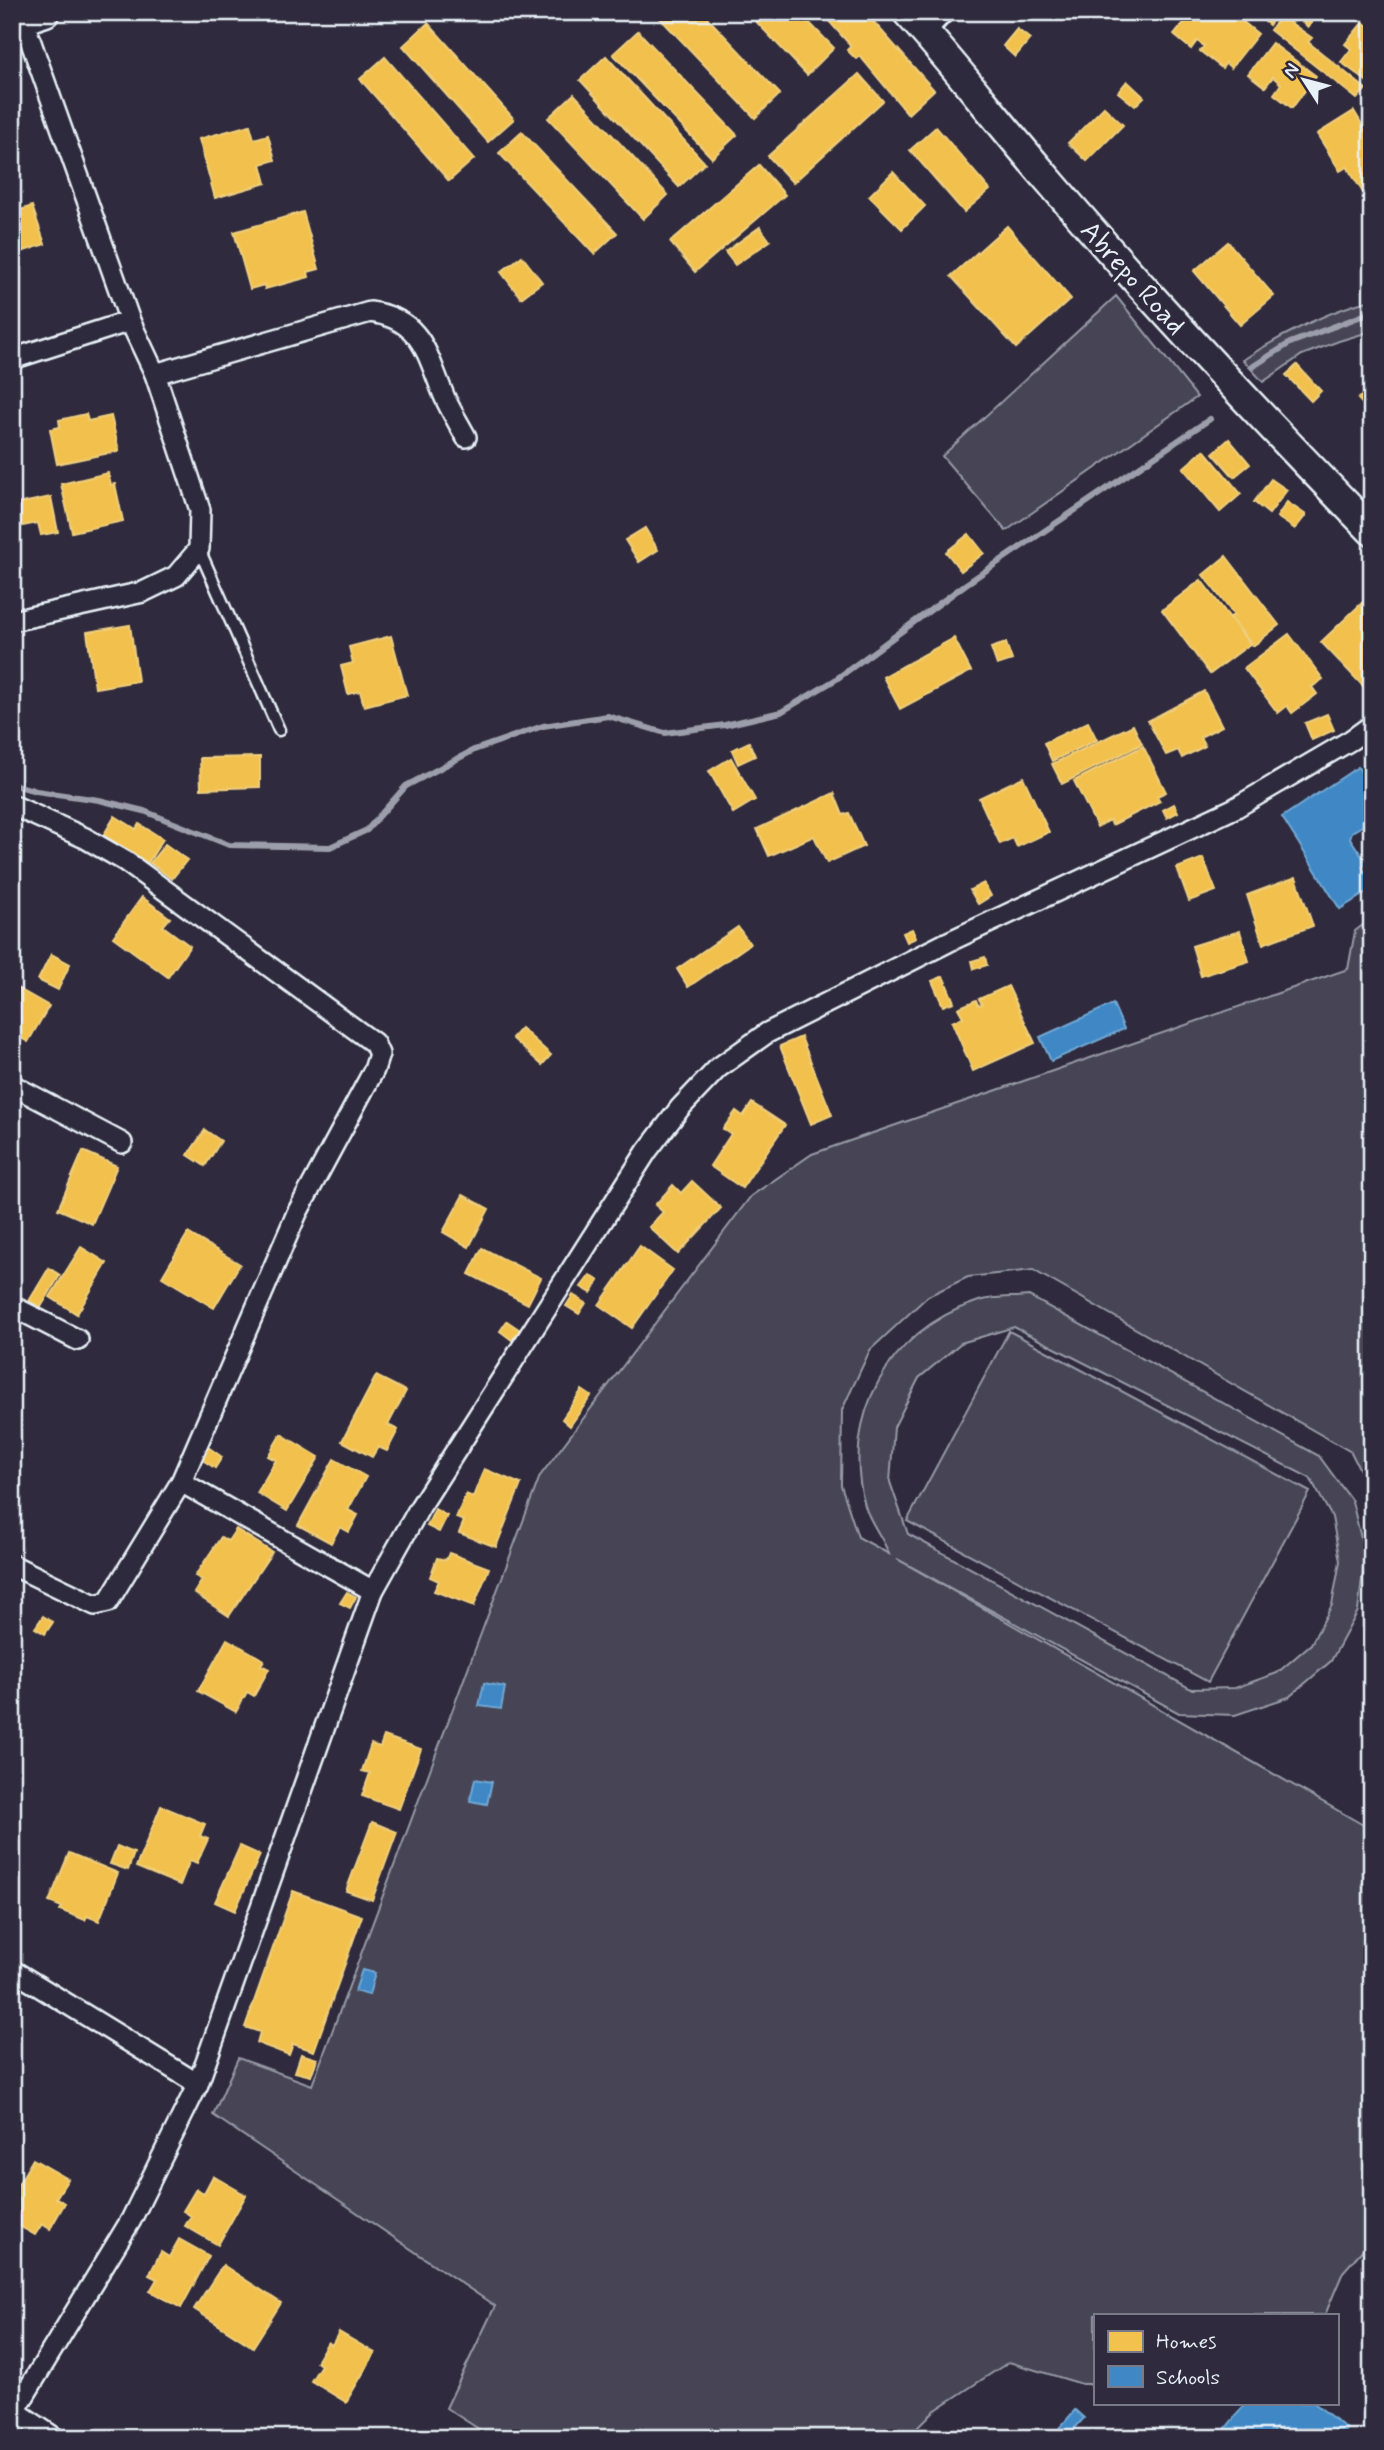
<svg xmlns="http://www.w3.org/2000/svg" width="1384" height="2450" font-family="Mynerve,sans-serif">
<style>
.green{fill:#464455;stroke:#979aa6;stroke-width:2;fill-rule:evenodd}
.homes{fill:#f2c14e;stroke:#efcf81;stroke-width:2}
.schools{fill:#3f88c5;stroke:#72a8d4;stroke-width:2}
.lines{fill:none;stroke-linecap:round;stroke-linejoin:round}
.stream{stroke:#9c9fab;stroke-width:6}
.service-casing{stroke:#e8f1f8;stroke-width:15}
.minor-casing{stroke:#e8f1f8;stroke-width:24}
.tertiary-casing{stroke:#e8f1f8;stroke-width:30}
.secondary-casing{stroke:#e8f1f8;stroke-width:33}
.service{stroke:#2f2a3d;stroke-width:10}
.minor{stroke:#2f2a3d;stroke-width:19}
.tertiary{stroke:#2f2a3d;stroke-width:24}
.secondary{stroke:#2f2a3d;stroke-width:28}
.labels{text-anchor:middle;stroke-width:7;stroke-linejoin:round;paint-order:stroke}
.street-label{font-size:28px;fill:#e8f1f8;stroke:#2f2a3d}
</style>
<rect width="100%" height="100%" fill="#2f2a3d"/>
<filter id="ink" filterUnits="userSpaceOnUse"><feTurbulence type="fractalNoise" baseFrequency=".0143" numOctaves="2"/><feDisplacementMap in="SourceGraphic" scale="14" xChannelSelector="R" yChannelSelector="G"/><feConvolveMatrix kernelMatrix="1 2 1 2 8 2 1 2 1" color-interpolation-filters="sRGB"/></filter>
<g filter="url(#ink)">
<g class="green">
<polygon points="1116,296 1197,397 1006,531 942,456"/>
<path d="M1372,300V331L1339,341L1302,355L1263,382L1243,360C1277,337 1332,309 1372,300Z"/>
<path d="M1372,918V1494L1351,1452L1033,1270L968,1277L928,1296L870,1350L842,1410L841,1485L858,1537L889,1554C883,1538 870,1523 865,1506C840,1418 889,1330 976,1302C992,1296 1013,1298 1029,1296L1319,1456L1352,1501L1365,1555L1358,1611L1331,1661L1289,1697L1235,1715L1179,1713L897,1559L1372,1830V2239L1343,2272L1325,2315H1095V2384H1082L1009,2362L934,2411L907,2438H493L446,2408L495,2306L213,2115L238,2058L312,2085L540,1476L751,1196L812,1154L1348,969L1355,931ZM1014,1327L1310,1478L1332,1517L1340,1561L1332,1605L1311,1644L1277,1673L1235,1688L1191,1689L908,1534L890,1482L894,1427L919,1378L961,1343Z"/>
<polygon points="1009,1331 1310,1492 1208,1682 907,1521"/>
</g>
<g class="homes">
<polygon points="702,12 780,94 755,118 655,13"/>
<polygon points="747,12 799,12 834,48 807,75"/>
<polygon points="837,12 865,12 934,90 908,114 860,56 856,59 847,50 851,46 828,20"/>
<polygon points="1193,12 1231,12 1258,34 1231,68 1226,63 1222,68 1200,51 1204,46 1197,41 1191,49 1174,35"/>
<polygon points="1253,12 1271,12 1276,16 1269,25"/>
<polygon points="1284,12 1320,12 1308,27 1297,17 1294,21"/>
<polygon points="1281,16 1312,38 1308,42 1366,89 1357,99 1270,30"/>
<polygon points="1363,22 1370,28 1372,26 1372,82 1370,84 1341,62 1351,49 1345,44"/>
<polygon points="428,23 514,119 488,142 403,46"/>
<polygon points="1017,29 1030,39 1015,57 1003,46"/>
<polygon points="638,31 737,135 712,158 613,54"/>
<polygon points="1272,43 1316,76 1292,108 1274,94 1281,84 1273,77 1265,87 1248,74"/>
<polygon points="606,56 705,163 679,187 580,80"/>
<polygon points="385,57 474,159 449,181 360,79"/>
<polygon points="859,74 883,101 793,183 768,156"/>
<polygon points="1127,81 1144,97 1135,106 1118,92"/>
<polygon points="574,94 668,195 643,219 548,118"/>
<polygon points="1104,107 1123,125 1087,161 1068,143"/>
<polygon points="1354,111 1372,141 1372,190 1364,194 1347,167 1340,171 1317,134"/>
<polygon points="250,125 254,139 268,135 275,160 261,164 266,183 215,198 199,139"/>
<polygon points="936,127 990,190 964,212 910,150"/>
<polygon points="522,132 617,233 594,254 499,153"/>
<polygon points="759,165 785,195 695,272 670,242"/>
<polygon points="893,172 925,206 902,229 869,196"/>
<polygon points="32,206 45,244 12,255 12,213"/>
<polygon points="303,212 319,269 308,272 309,277 265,289 264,285 250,289 234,232"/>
<polygon points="1007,226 1071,299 1016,348 951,276"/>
<polygon points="760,227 770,241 735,265 725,252"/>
<polygon points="1228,242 1274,296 1240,325 1194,271"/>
<polygon points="522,256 542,282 521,298 501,272"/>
<polygon points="1297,365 1321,391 1311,401 1286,375"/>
<polygon points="1372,387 1372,414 1358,399"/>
<polygon points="86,414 88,421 111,416 119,451 57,464 50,429 60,427 59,420"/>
<polygon points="1229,439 1250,464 1234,477 1213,453"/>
<polygon points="1204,450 1241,494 1220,512 1183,468"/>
<polygon points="108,473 111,485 115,484 123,521 72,532 61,484"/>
<polygon points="1271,479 1287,490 1269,514 1254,502"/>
<polygon points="51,497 58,532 41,535 38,523 12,528 12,505"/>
<polygon points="1287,502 1306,515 1295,529 1277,517"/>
<polygon points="645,528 658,550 639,562 625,540"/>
<polygon points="969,534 984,553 961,571 946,552"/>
<polygon points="1226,556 1279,625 1253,646 1230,617 1234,615 1203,575"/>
<polygon points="1201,580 1250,644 1210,674 1162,610"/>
<polygon points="1368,597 1372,600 1372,679 1364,687 1321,642"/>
<polygon points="130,625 138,681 95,688 87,632"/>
<polygon points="1289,634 1323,679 1312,687 1317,694 1292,713 1287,706 1278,713 1244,668"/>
<polygon points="391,636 407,695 364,706 360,691 348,694 341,666 353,663 349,647"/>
<polygon points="954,638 971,671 900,709 883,677"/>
<polygon points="1006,643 1012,660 997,665 991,648"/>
<polygon points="1204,691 1222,726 1200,737 1205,746 1182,758 1178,750 1166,755 1148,721"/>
<polygon points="1327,714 1334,730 1312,740 1305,723"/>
<polygon points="1088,722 1097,740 1052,761 1044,743"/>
<polygon points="1133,725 1142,744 1062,784 1052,764"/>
<polygon points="749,742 755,756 738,764 732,750"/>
<polygon points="1143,746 1166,792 1157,796 1160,801 1112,825 1110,820 1097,827 1074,781"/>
<polygon points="260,757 260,787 201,789 200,758"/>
<polygon points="731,758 755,800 733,813 709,771"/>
<polygon points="1023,777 1049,832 1017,847 1013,838 1000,844 979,798"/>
<polygon points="834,793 843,815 849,813 864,846 827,863 814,836 769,856 757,829"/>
<polygon points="1174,804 1178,812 1167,818 1163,810"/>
<polygon points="115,816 136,829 139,824 163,839 147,864 103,836"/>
<polygon points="165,844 187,860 172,879 150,863"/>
<polygon points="1203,858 1216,891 1189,901 1177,868"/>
<polygon points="1296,877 1313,926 1263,944 1247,895"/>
<polygon points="984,883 991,896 978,904 970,890"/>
<polygon points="142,897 170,918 163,926 190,946 168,977 113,937"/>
<polygon points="738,927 750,944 688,987 677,969"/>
<polygon points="912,929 916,938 907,942 903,933"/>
<polygon points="1240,931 1249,961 1201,976 1192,946"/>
<polygon points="51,954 70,964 58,990 38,980"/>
<polygon points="985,957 987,965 974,969 972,961"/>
<polygon points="943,976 954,1002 943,1006 932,981"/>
<polygon points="12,985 49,1006 28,1042 12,1033"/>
<polygon points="1008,986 1035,1043 973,1071 952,1022 963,1017 958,1008 976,1000 978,1005 982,1004 979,999"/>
<polygon points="521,1028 551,1055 542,1065 512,1038"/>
<polygon points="801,1037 832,1115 811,1124 780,1046"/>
<polygon points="752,1103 785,1125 742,1188 710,1166 731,1134 723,1129 736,1111 743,1116"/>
<polygon points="205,1130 221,1141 205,1166 188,1155"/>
<polygon points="83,1151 117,1166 92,1224 58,1209"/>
<polygon points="692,1181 721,1208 678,1254 649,1227 663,1212 655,1205 673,1185 681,1193"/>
<polygon points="463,1195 489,1209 469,1247 443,1232"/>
<polygon points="188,1233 240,1264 214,1308 162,1277"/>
<polygon points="640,1246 673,1270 632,1328 599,1305"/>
<polygon points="81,1247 107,1263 77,1314 50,1297"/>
<polygon points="482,1248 541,1278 528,1304 469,1274"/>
<polygon points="49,1268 60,1275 41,1307 29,1301"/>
<polygon points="590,1275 599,1281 591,1293 581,1287"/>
<polygon points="573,1295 586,1303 579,1314 566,1306"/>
<polygon points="507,1321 520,1330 512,1340 500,1331"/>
<polygon points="376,1376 406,1391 388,1425 398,1430 387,1451 378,1447 372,1457 342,1441"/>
<polygon points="582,1390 591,1396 570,1426 562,1419"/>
<polygon points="281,1434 319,1457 287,1511 257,1493 276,1460 268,1456"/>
<polygon points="208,1447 222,1457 215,1468 201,1459"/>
<polygon points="334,1459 366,1477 348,1510 358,1515 349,1532 340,1527 331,1543 298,1525"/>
<polygon points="484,1469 521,1484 496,1547 459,1533 464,1521 456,1518 466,1494 473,1497"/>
<polygon points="435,1509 447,1516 439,1532 427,1526"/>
<polygon points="236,1529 272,1552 229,1616 194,1593 202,1580 195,1576 221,1537 228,1541"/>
<polygon points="449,1553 489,1568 474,1606 434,1591 439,1581 430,1577 437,1558 446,1560"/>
<polygon points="347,1592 356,1597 350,1608 340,1603"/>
<polygon points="43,1616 53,1622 45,1634 35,1628"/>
<polygon points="227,1639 264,1660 261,1665 269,1669 254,1696 247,1692 236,1712 198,1691"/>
<polygon points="384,1736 421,1749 399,1809 362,1796 370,1773 362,1771 371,1744 380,1747"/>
<polygon points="161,1806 205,1824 200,1836 208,1839 197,1863 190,1860 180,1885 136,1867"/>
<polygon points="372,1822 397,1832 372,1900 346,1891"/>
<polygon points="117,1846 134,1853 128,1870 110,1864"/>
<polygon points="240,1846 260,1855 235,1911 215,1902"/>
<polygon points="69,1853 118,1873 99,1921 87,1916 85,1920 60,1910 62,1907 49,1902"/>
<polygon points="293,1891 362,1916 314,2051 293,2044 289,2055 257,2043 260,2032 245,2027"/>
<polygon points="301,2054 317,2059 311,2076 295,2072"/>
<polygon points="33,2159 68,2179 56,2198 65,2203 50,2229 42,2224 35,2235 12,2222 12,2195"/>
<polygon points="213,2176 246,2195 218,2245 185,2226 191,2216 183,2211 196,2189 204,2193"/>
<polygon points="179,2239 209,2256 181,2308 150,2291 157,2279 149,2275 161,2252 169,2257"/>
<polygon points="223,2265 281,2303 253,2347 194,2309"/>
<polygon points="339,2332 375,2353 346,2402 311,2381 321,2365 316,2362 328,2342 332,2345"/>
</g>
<g class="schools">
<polygon points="1358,767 1365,778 1368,776 1372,781 1372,810 1364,815 1369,822 1352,832 1350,838 1367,864 1362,867 1372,883 1372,889 1340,909 1282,817"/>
<polygon points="1113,1004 1124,1029 1051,1061 1040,1037"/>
<polygon points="484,1683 505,1687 501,1709 479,1706"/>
<polygon points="475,1779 492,1782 487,1804 470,1801"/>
<polygon points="362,1970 375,1973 369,1995 355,1991"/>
<polygon points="1246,2403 1314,2403 1347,2429 1341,2438 1288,2438 1276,2428 1268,2438 1218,2438"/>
<polygon points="1075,2410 1084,2418 1066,2438 1051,2438"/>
</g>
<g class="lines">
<g class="stream">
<polyline points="1252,367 1290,343 1372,312"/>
<polyline points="12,784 36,791 99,800 144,811 229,845 330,847 367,830 406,786 474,750 543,726 608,716 665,733 725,725 781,712 835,680 966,584 1210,419"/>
</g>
<defs>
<polyline id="service" points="199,549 279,730"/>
<g id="minor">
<polyline points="12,359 130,321"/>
<path d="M155,374L370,312C424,319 427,357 445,398C451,411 459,424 466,437"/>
<polyline points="12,621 143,592 176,576 199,549 200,510 155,374 130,321 23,20"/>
<polyline points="12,805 85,838 125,861 374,1043 379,1054 374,1070 297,1213 181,1482 108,1602 95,1605 12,1565"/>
<polyline points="12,1085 122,1143"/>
<polyline points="12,1306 78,1340"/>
<polyline points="181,1482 373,1591"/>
<polyline points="12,1970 198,2084"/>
<polyline points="12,2409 55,2438"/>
<polyline points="15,2411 131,2220 198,2084 373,1591 420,1507 647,1151 680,1108 718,1068 767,1033 948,942 1235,808 1351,740 1372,725"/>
</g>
<polyline id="tertiary" points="923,30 940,12"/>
<g id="secondary">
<path d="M907,12C957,67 1002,127 1051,183C1153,303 1262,418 1372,531"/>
<polyline points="12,23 45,12"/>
</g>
</defs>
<use href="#service" class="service-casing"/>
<use href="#minor" class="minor-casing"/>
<use href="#tertiary" class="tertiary-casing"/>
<use href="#secondary" class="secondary-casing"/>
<use href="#service" class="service"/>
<use href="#minor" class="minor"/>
<use href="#tertiary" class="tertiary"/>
<use href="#secondary" class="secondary"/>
</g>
</g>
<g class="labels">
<g class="street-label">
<text transform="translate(1134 277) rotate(48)" y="10">Abrepo Road</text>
</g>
</g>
<rect width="1384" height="2450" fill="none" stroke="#2f2a3d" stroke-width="42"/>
<rect x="21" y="21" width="1342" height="2408" fill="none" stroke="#e8f1f8" stroke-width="2.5" filter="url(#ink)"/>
<rect x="1094" y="2314" width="245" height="91" fill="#2f2a3d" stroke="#797a88" stroke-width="2"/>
<rect x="1108" y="2331" width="35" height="21" fill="#f2c14e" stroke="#797a88" stroke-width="2"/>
<text x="1156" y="2348" font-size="21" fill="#e8f1f8">Homes</text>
<rect x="1108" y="2366" width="35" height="21" fill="#3f88c5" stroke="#797a88" stroke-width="2"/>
<text x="1156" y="2384" font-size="21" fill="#e8f1f8">Schools</text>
<g transform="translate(1304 80) rotate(306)" stroke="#2f2a3d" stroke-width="5" paint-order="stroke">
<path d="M0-5L12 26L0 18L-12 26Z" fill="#e8f1f8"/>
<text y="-10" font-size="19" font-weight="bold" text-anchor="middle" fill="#e8f1f8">N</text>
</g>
</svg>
